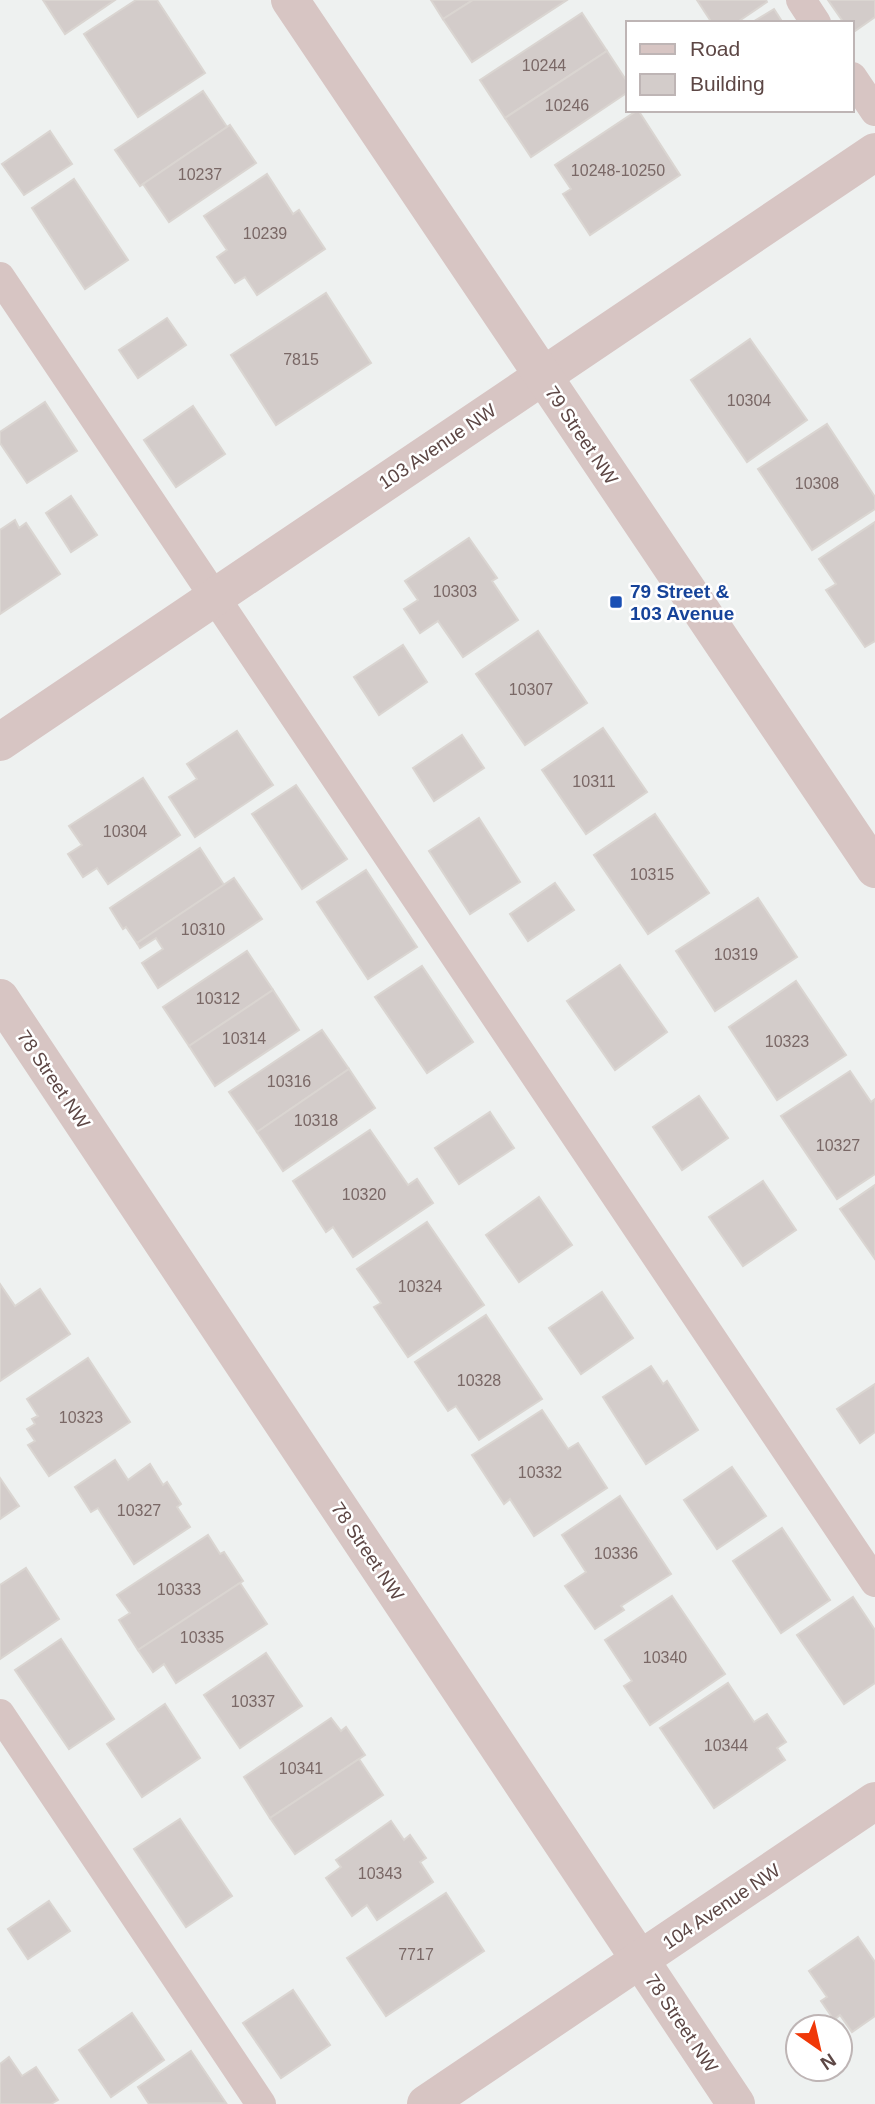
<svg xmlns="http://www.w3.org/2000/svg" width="875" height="2104" font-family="Helvetica,sans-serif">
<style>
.building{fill:#d3ccca;stroke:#dad5d1;stroke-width:2}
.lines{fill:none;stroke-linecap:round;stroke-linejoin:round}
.service{stroke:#d7c5c3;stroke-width:30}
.minor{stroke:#d7c5c3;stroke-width:38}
.tertiary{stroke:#d7c5c3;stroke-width:38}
.transit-dot{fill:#1a4fb4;stroke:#fff;stroke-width:2.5}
.labels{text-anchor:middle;stroke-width:5;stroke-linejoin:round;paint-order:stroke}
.number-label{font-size:16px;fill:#7a6866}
.street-label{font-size:19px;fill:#5d4745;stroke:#fff}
.transit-label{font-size:19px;font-weight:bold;fill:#164399;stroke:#fff;text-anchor:start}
</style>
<rect width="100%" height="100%" fill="#eef1f0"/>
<g class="building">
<polygon points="43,0 115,0 65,34"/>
<polygon points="136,0 157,0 205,73 138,117 84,34"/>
<polygon points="431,0 473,0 443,19"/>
<polygon points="473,0 567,0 472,62 443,19"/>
<polygon points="697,0 766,0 767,2 736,23 712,23"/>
<polygon points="828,0 875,0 875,17 852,33 852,23 844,23"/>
<polygon points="774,9 783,23 751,23"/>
<polygon points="582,13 607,51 505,118 480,80"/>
<polygon points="607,51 628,83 628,92 531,157 505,118"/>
<polygon points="203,91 227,127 140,186 115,150"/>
<polygon points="638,110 680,175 590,235 563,194 571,189 555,165"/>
<polygon points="230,125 256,163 169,222 143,184"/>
<polygon points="50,131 72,164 24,195 2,164"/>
<polygon points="267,174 293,214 299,210 325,249 257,295 245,277 235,283 217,257 227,250 204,216"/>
<polygon points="74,179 128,260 85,289 32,208"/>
<polygon points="326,293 371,363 276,425 231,355"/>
<polygon points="167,318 186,345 138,378 119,350"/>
<polygon points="750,339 807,420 747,462 691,380"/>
<polygon points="45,402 77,451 27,483 0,443 0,432"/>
<polygon points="193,406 225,454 176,487 144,440"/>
<polygon points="827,424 875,497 875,509 812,550 758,469"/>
<polygon points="71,496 97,535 71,552 46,513"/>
<polygon points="15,520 19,528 26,523 60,574 0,614 0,530"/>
<polygon points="875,522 875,641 865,647 826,590 836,584 819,559"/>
<polygon points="469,538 497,578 492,581 518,620 463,657 438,621 420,633 404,609 418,600 405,581"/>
<polygon points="538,631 587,703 525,745 476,674"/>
<polygon points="403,645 427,682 379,715 354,677"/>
<polygon points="603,728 647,792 586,834 542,770"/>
<polygon points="237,731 273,785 195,837 169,797 197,779 187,764"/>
<polygon points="462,735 484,768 434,801 413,768"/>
<polygon points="143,778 180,835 108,884 97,868 83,877 68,854 82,845 69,826"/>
<polygon points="296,785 347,859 302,889 252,814"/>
<polygon points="655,814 709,893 648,934 594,855"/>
<polygon points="479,818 520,882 470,914 429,851"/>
<polygon points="200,848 224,885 137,943 126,927 123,929 110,908"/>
<polygon points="366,870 417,947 368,979 317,902"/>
<polygon points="234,878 262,919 158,988 142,963 163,949 156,938 140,948 137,943"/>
<polygon points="555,883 574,910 528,941 510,914"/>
<polygon points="758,898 797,957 715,1011 676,951"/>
<polygon points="247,951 273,990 189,1046 163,1007"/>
<polygon points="620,965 667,1032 615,1070 567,1001"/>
<polygon points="422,966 473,1042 427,1073 375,997"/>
<polygon points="796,981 846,1055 777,1100 729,1027"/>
<polygon points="273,990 299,1030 215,1086 189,1046"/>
<polygon points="322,1030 349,1069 257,1132 229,1092"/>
<polygon points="349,1069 375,1108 283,1171 257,1132"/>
<polygon points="850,1071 871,1102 875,1099 875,1174 837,1199 781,1116"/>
<polygon points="699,1096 728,1138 682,1170 653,1127"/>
<polygon points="490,1112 514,1148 459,1184 435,1148"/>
<polygon points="370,1130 408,1185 417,1179 433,1203 353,1257 333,1227 326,1232 293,1181"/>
<polygon points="763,1181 796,1230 743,1266 709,1217"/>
<polygon points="875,1185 875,1259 840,1209"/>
<polygon points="539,1197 572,1245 519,1282 486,1235"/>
<polygon points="427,1222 484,1305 408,1357 374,1307 381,1303 357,1269"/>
<polygon points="0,1284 15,1306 40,1289 70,1334 0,1381"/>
<polygon points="602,1292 633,1338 581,1374 549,1328"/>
<polygon points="486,1315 542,1399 479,1440 456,1406 448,1411 415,1362"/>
<polygon points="88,1358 130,1422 49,1476 28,1445 35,1441 27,1429 35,1424 32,1419 38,1416 27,1399"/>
<polygon points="651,1366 663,1384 667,1381 698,1430 646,1464 603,1397"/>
<polygon points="875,1384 875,1432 860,1443 837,1409"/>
<polygon points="542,1410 568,1449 578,1443 607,1488 534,1536 510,1499 504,1504 472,1455"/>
<polygon points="115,1460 128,1480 150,1464 163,1485 167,1482 181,1504 177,1507 190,1527 134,1564 98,1508 91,1512 75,1487"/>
<polygon points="732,1467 766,1516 717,1549 684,1500"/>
<polygon points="0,1478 19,1506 0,1519"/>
<polygon points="620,1496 671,1574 621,1606 624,1610 595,1629 565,1586 586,1572 562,1535"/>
<polygon points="782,1528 830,1600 781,1633 733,1561"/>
<polygon points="208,1535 220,1554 224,1552 243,1581 138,1650 119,1620 130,1613 117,1595"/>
<polygon points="26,1568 59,1619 0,1659 0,1585"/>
<polygon points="240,1583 267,1624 176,1683 164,1664 153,1672 138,1650"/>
<polygon points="672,1596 725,1674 650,1725 624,1686 632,1681 605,1640"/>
<polygon points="853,1597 875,1630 875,1683 844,1704 797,1635"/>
<polygon points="61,1639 114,1719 69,1749 15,1670"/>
<polygon points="266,1653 302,1706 240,1748 204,1695"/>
<polygon points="728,1683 754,1722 767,1714 786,1742 777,1748 785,1760 714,1808 660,1728"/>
<polygon points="165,1704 200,1758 142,1797 107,1744"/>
<polygon points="331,1718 341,1731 346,1727 365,1755 270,1818 244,1777"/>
<polygon points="359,1759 383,1795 295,1854 270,1818"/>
<polygon points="180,1819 232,1896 186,1927 134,1849"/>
<polygon points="391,1821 404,1840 410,1835 426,1858 420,1862 433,1882 377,1920 367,1905 352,1916 326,1878 341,1867 336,1860"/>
<polygon points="446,1893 484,1951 386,2016 347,1958"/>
<polygon points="49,1901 70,1931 28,1959 8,1929"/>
<polygon points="858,1937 875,1962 875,2016 852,2032 840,2015 834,2020 821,2001 827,1997 809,1971"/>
<polygon points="293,1990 330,2045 281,2078 243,2023"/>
<polygon points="132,2013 164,2060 111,2097 79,2050"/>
<polygon points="191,2051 226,2103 149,2104 138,2087"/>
<polygon points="9,2057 22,2076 36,2067 58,2100 51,2104 0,2104 0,2064"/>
</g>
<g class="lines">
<g class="service">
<polyline points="801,0 816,23"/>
<polyline points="852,77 875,111"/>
<polyline points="0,277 875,1582"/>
<polyline points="0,1714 261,2104"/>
</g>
<g class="minor">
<polyline points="0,742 875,152"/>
<polyline points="0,998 736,2104"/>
<polyline points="426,2104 875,1801"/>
</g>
<polyline class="tertiary" points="290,0 875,869"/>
</g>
<rect class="transit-dot" x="609" y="595" width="14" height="14" rx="3.5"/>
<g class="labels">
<g class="number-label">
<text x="544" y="71">10244</text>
<text x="567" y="111">10246</text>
<text x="618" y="176">10248-10250</text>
<text x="200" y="180">10237</text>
<text x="265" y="239">10239</text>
<text x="301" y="365">7815</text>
<text x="749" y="406">10304</text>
<text x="817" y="489">10308</text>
<text x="455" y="597">10303</text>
<text x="531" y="695">10307</text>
<text x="594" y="787">10311</text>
<text x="125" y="837">10304</text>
<text x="652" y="880">10315</text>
<text x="203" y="935">10310</text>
<text x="736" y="960">10319</text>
<text x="218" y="1004">10312</text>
<text x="244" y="1044">10314</text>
<text x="787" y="1047">10323</text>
<text x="289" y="1087">10316</text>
<text x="316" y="1126">10318</text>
<text x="838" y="1151">10327</text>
<text x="364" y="1200">10320</text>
<text x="420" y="1292">10324</text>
<text x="479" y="1386">10328</text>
<text x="81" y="1423">10323</text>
<text x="540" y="1478">10332</text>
<text x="139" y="1516">10327</text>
<text x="616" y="1559">10336</text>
<text x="179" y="1595">10333</text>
<text x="202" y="1643">10335</text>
<text x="665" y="1663">10340</text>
<text x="253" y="1707">10337</text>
<text x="726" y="1751">10344</text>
<text x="301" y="1774">10341</text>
<text x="380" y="1879">10343</text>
<text x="416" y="1960">7717</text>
</g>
<g class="street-label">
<text transform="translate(582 435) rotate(56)" y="7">79 Street NW</text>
<text transform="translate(437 446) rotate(-34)" y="7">103 Avenue NW</text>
<text transform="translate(54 1079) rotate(56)" y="7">78 Street NW</text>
<text transform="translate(368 1551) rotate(56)" y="7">78 Street NW</text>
<text transform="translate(721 1906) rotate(-34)" y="7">104 Avenue NW</text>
<text transform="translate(682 2023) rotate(56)" y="7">78 Street NW</text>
</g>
<g class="transit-label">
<text x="630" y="598">79 Street &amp;<tspan x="630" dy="22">103 Avenue</tspan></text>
</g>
</g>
<rect x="626" y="21" width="228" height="91" fill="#ffffff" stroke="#beb5b5" stroke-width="2"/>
<rect x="640" y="44" width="35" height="10" fill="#d7c5c3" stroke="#beb5b5" stroke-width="2"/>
<text x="690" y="56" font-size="21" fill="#5d4745">Road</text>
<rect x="640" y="74" width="35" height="21" fill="#d3ccca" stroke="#beb5b5" stroke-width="2"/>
<text x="690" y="91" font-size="21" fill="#5d4745">Building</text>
<g transform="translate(819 2048) rotate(146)"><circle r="33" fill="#ffffff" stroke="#beb5b5" stroke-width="2"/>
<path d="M0-5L12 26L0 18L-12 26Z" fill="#f03808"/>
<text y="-10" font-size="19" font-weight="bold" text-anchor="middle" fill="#5d4745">N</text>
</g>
</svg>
